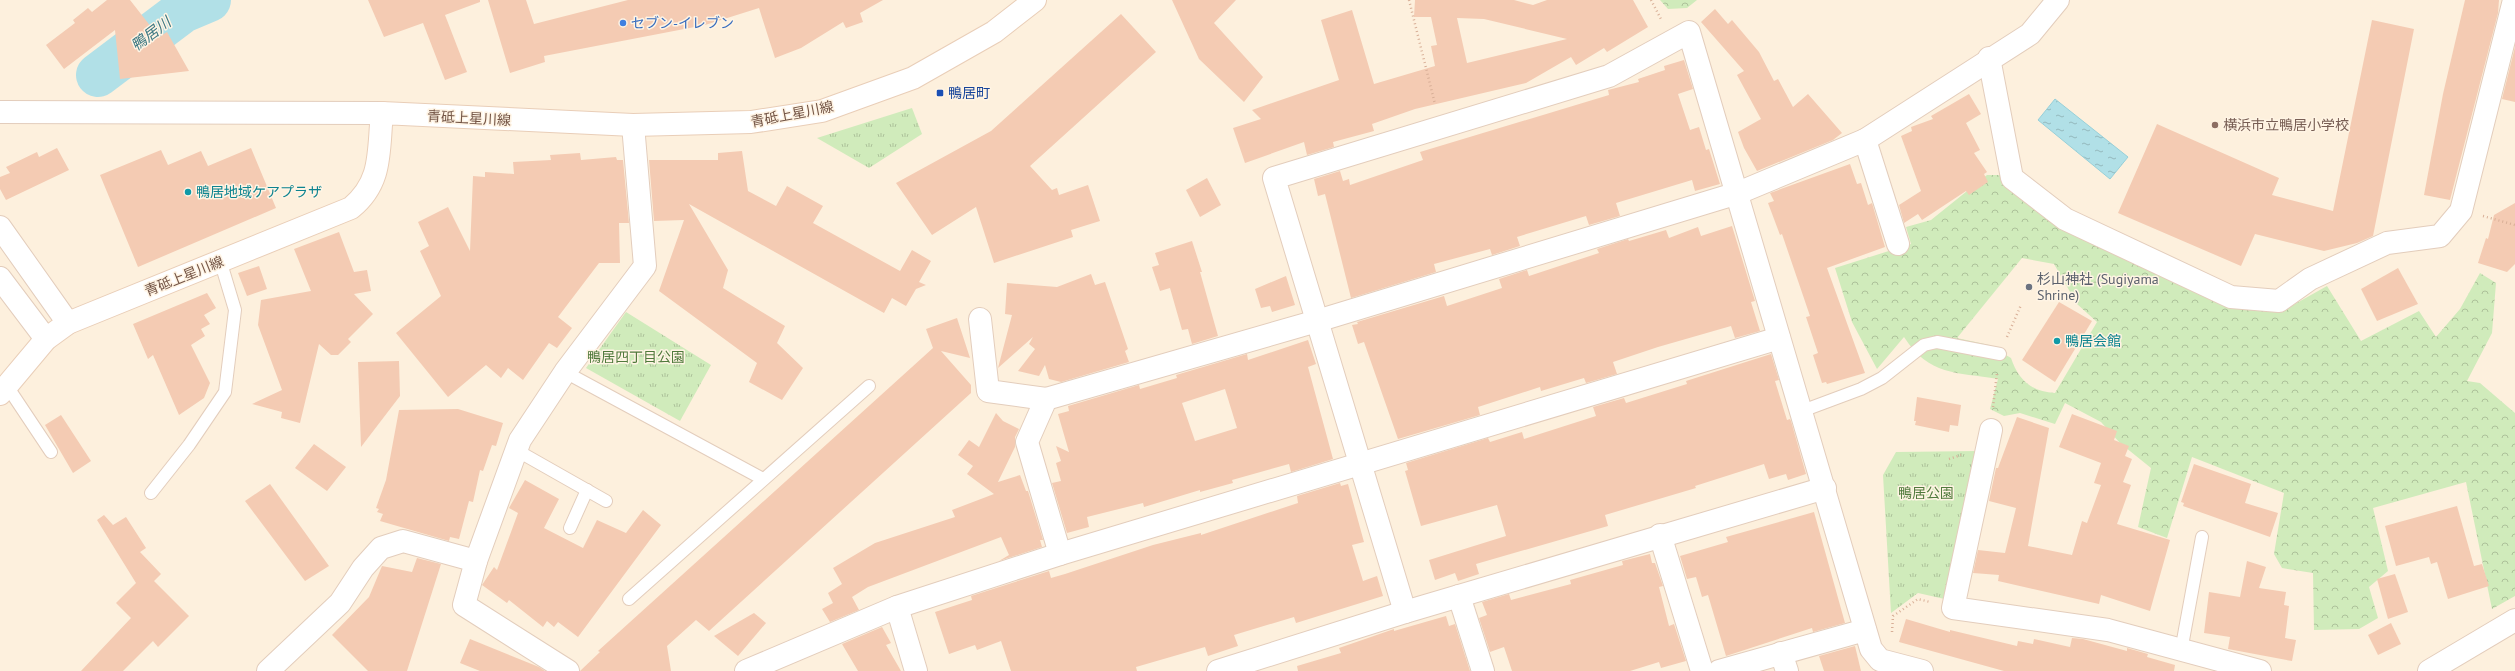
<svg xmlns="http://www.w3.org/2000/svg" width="2515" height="671" font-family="'PT Sans','Noto Sans JP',sans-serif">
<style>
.forest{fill:url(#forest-crowns);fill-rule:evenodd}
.park{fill:url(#park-tufts)}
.water{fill:url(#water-ripples);stroke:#97d0d9}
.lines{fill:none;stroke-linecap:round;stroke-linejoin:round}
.river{stroke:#b1e0e7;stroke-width:44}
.building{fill:#f4cbb3;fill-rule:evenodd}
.service-casing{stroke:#e3cdbc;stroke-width:14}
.minor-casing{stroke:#e3cdbc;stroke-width:24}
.tertiary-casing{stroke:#e3cdbc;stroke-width:24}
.secondary-casing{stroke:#e9ceb8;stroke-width:24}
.path{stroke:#d8af97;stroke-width:2.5;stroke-dasharray:1 3;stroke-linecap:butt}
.service{stroke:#fff;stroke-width:12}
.minor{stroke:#fff;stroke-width:22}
.tertiary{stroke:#fff;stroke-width:22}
.secondary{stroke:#fff;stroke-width:22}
.shop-dot{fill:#3f7fe0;stroke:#fff4e4;stroke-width:1.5}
.transit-dot{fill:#1a4fb4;stroke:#fff4e4;stroke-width:1.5}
.education-dot{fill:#8d6e63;stroke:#fff4e4;stroke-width:1.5}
.culture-dot{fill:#0f9aa8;stroke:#fff4e4;stroke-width:1.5}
.worship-dot{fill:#6b7280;stroke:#fff4e4;stroke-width:1.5}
.labels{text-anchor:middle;stroke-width:3;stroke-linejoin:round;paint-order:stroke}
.shop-label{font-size:14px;fill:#366cbe;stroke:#fff4e4;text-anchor:start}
.transit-label{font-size:14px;fill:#164399;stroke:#fff4e4;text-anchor:start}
.street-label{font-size:14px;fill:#735445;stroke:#fff4e4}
.education-label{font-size:14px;fill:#785e54;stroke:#fff4e4;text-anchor:start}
.culture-label{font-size:14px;fill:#0d838f;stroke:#fff4e4;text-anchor:start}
.worship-label{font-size:14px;fill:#5b616d;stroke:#fff4e4;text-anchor:start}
.park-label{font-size:14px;fill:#507a3c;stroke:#fff4e4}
.water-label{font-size:15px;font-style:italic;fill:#3b7782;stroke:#fff4e4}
</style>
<defs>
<pattern id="forest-crowns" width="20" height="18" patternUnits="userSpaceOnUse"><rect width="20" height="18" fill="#d0ebbb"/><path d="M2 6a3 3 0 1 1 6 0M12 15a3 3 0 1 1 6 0" fill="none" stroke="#adc19a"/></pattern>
<pattern id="park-tufts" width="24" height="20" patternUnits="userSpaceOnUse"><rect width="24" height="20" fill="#d0ebbb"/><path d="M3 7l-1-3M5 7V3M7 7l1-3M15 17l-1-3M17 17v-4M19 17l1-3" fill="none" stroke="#adc19a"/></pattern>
<pattern id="water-ripples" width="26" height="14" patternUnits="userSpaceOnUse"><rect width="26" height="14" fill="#b1e0e7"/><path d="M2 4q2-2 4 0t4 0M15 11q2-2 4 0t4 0" fill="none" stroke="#94b8bd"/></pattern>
</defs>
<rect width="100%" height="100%" fill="#fdf0dd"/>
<g class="forest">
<polygon points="1660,0 1697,0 1687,8 1668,9"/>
<path d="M1987,175H2001L2063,223L2284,310L2327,286L2361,341L2419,311L2436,337L2460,309L2480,273L2496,283L2492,333L2467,381L2480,383L2515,413V596L2492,609L2466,482L2373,508L2388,571L2369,587L2378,618L2359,629L2314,630L2313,573L2282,568L2274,554L2284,493L2192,457L2167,538L2138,527L2151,468L2120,443L2101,422L2065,403L2055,424L2020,413L2004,416L1990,409L1998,379C1956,372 1929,376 1904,337L1877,369L1852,322L1835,268L1911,244L1906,227L1931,220ZM2022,258L2054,264L2077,304L2097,322L2055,393C2031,392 2018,379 2011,358L1989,345L1957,338Z"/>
</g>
<g class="park">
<polygon points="912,108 922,134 869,168 817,138"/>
<polygon points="626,312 711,365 680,421 586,368"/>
<polygon points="1978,451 1949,600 1918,593 1891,613 1883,475 1896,452"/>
</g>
<polygon class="water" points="2055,99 2128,157 2110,179 2038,120"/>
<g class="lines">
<polyline class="river" points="98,75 183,11 209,0"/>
</g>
<g class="building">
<polygon points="107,0 130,0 159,37 167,32 189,71 120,79 115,30 64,69 46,45 75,23 73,20 88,8 92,12"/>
<polygon points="368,0 480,0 480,2 445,15 467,72 445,80 423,23 384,37"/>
<polygon points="488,0 526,0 534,24 628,0 883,0 860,13 863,22 846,28 843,22 801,48 775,58 759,8 705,25 544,56 545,62 510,73"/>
<polygon points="1172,0 1236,0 1214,23 1263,77 1244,102 1199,59"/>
<path d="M1415,0H1514L1533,5L1547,0H1633L1648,27L1607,52L1604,48L1576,65L1571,57L1526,83L1415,109L1372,124L1374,131L1333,142L1334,147L1307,155L1304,142L1245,163L1233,128L1261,119L1252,110L1339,80L1321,20L1352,10L1374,84L1435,66L1431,46L1437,45L1431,17H1414ZM1457,18L1484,19L1567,39L1467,63Z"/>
<polygon points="2465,0 2499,0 2498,13 2450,200 2424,195 2443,94"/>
<polygon points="1715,9 1728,24 1732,20 1759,52 1774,81 1778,79 1793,107 1808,94 1842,133 1833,140 1757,171 1744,148 1738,132 1761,119 1737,75 1744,71 1701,22"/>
<polygon points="1121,14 1156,52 1030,166 1052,190 1057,188 1059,195 1088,185 1100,221 1071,230 1073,237 994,263 976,207 932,235 896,183 991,131"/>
<polygon points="2372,20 2414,29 2373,236 2357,243 2324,251 2255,234 2241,266 2118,213 2157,124 2279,178 2272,195 2333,211"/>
<polygon points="2515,47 2515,102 2502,99"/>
<polygon points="1684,60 1693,89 1678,94 1690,130 1699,127 1706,150 1709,149 1720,184 1695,191 1692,180 1616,203 1620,216 1589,225 1586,216 1517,237 1520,246 1492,255 1490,249 1434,264 1436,272 1351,298 1325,194 1318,196 1314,179 1340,171 1343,181 1349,179 1350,185 1423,160 1420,152 1609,95 1608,90 1639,82 1638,79 1665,70 1664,66"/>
<polygon points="1969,94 1981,114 1966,123 1980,150 1974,153 1987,172 1984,174 1988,182 1969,195 1966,191 1922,220 1918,214 1904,223 1899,205 1921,191 1901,136 1912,131 1911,127 1933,119 1931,116"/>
<polygon points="57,148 69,170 6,200 0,189 0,177 10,173 6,167 37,152 39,157"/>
<polygon points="251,148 276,208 138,267 100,175 161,150 168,165 201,151 208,166"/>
<polygon points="742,151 748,191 776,206 787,186 823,206 813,223 900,271 912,250 931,261 919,282 926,285 916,289 906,306 892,298 884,313 689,204 728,270 723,288 785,326 777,343 803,368 782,400 749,382 757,363 659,291 684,220 654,221 649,160 718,160 718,153"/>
<polygon points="580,153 581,160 616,157 617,160 623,160 629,223 619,223 620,263 599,263 558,317 572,328 557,348 549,343 523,380 508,368 501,378 486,365 448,397 396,333 441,296 420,251 429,246 418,222 448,207 470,251 473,176 485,177 485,172 514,174 513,162 551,160 550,155"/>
<polygon points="1850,164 1857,184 1861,183 1868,205 1872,203 1885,247 1827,268 1865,373 1827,384 1826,382 1822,383 1813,355 1818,353 1806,317 1810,316 1782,234 1780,235 1768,203 1774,201 1770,193"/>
<polygon points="1207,178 1221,205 1200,217 1186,190"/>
<polygon points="2515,203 2515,264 2507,272 2478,263 2486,238 2488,239 2494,215"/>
<polygon points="1732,226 1755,301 1751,302 1760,331 1735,338 1731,326 1658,347 1613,362 1617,374 1586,383 1584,378 1541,391 1540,387 1478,407 1480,415 1398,439 1364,342 1358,344 1352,325 1358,324 1357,322 1444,296 1447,306 1502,288 1499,279 1527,270 1529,276 1599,253 1597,249 1628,239 1629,241 1666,230 1669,238 1698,227 1701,236"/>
<polygon points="339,232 354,272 367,270 371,291 354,294 373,314 348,339 351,342 338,355 331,355 319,344 300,423 281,418 282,412 252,404 282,390 258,325 261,300 311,291 294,249"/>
<polygon points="1192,241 1202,272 1200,272 1218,336 1192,344 1188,329 1182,330 1170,288 1160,291 1152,267 1159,265 1155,253"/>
<polygon points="259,266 267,289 247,296 238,273"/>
<polygon points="2398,268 2418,304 2377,321 2361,289"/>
<polygon points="1091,274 1095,285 1105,282 1128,349 1125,351 1129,362 1061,382 1049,379 1045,365 1039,376 1018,371 1035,349 1029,344 1033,337 998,368 1012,315 1005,314 1007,283 1057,287"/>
<polygon points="1286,276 1295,305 1272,312 1270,306 1261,308 1255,289"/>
<polygon points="207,293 216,308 204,315 210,324 201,329 205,336 191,345 210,383 204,398 179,415 153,355 148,359 133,324"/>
<polygon points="2059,302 2092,321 2055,382 2022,360"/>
<polygon points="957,318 970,358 941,351 971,385 971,393 709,631 696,620 667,646 671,671 580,671 600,652 598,651 933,348 926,329"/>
<path d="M1308,340L1316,364L1308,367L1333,459L1291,472L1289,464L1232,480L1233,483L1200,492V490L1144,507L1143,503L1087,517L1089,527L1067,533L1052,483L1061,481L1056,463L1061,461L1056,446L1069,452L1058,414L1069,411L1068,406L1139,385L1140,389L1177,378L1176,375L1247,354L1248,360ZM1225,389L1237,428L1195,441L1182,403Z"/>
<polygon points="1771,354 1779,380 1775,381 1787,420 1790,419 1791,421 1806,474 1788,480 1786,474 1769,479 1764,464 1695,486 1696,488 1605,515 1608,526 1476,564 1479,574 1458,581 1455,573 1435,580 1429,560 1506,536 1497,505 1421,526 1405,471 1408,470 1406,463 1488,438 1490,442 1522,432 1524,439 1596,416 1593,407 1624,398 1626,403 1687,384 1686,381"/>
<polygon points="399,361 400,396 361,447 358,362"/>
<polygon points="1917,397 1961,405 1958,426 1950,425 1949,432 1915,425 1916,421 1914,421"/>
<polygon points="458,409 503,423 496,446 492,445 483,471 480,470 473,502 469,501 459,539 450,537 449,541 380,521 383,514 377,512 379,509 376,508 386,480 399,410"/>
<polygon points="996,413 1003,421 1019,429 1015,437 1015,447 998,482 1020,475 1026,491 1028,491 1043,540 1040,540 1042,547 999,561 1009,555 1001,537 868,587 852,597 859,610 830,622 822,609 833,603 828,593 842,584 833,568 875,543 955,517 952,510 994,494 967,474 973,466 958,455 969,440 979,447"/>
<polygon points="2072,414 2117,431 2114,440 2129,446 2125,456 2132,459 2123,482 2131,485 2117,524 2170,540 2150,611 2101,595 2099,604 1998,581 1999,575 1973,573 1978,550 2005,553 2016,508 1989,501 1996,468 1998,468 2017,417 2049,428 2028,546 2072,555 2082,521 2087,523 2101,485 2094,483 2101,463 2059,447"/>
<polygon points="61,415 91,461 73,473 45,425"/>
<polygon points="314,444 346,467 327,491 295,468"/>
<polygon points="2194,464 2251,484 2245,503 2278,513 2270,537 2183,506 2184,503 2181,502"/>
<polygon points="525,480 559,499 544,528 583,548 597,520 626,533 643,510 661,525 578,637 558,622 554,627 547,621 543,627 509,600 507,603 482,585 494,567 497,570 518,513 509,508"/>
<polygon points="1340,483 1341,486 1348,484 1364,542 1352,545 1363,581 1377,576 1383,596 1296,623 1294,617 1234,635 1238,646 1208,656 1205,647 1136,667 1137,671 1011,671 1001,641 977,650 975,645 949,654 935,612 972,600 971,596 1049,571 1051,578 1065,574 1153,545 1201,533 1201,535 1298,503 1297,496"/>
<polygon points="270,484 329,566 305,581 245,501"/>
<polygon points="2457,506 2474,566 2482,564 2489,586 2448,599 2437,562 2431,564 2429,557 2396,566 2385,526"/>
<polygon points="1814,512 1845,623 1813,632 1812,628 1726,656 1708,595 1702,597 1696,577 1687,579 1680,556 1728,542 1726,537"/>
<polygon points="104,515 113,525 126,517 146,548 140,552 161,574 154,581 189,616 158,647 153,641 123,671 81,671 131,618 116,603 136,583 97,520"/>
<polygon points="1650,554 1652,563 1655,563 1663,586 1659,587 1669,626 1674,624 1686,661 1661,668 1659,662 1630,671 1512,671 1504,647 1490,652 1479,618 1487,615 1482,602 1509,594 1511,600 1571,584 1570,580 1623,565 1622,561"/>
<polygon points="417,558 441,564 407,671 368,671 332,635 369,597 382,566 412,572"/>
<polygon points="2247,561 2266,567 2259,588 2286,592 2284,605 2289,606 2285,638 2296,640 2292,661 2228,649 2230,637 2204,633 2209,592 2240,597"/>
<polygon points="2395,574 2408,612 2388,619 2377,579"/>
<polygon points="754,613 766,623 738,656 714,636"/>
<polygon points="1446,616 1449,626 1455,624 1470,671 1298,671 1297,666 1341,653 1339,648 1394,629 1394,631"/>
<polygon points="1906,619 1950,632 1950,630 2017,646 2018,641 2033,644 2034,639 2070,647 2072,638 2083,639 2127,651 2127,648 2148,654 2147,657 2175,665 2174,671 2004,671 1899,642"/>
<polygon points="2391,623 2401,644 2378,655 2368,635"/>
<polygon points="882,627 891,643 886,645 901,671 858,671 842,644"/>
<polygon points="470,639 539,667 545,671 480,671 460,663"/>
<polygon points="1855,646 1861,671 1824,671 1819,656"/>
</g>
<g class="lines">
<defs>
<g id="service">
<polyline points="565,372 763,479"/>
<polyline points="7,386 51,452"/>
<polyline points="1802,411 1861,389 1882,378 1924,345 1937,342 2000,354"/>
<polyline points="516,450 606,501"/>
<polyline points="151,493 189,445 225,392 235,310 220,260"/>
<polyline points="570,528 587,490"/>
<polyline points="629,599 869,386"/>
<polyline points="2181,651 2202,537"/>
</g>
<g id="minor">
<polyline points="1989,58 2012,178 2065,219 2231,297 2279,301 2310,279 2387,243 2440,236 2461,211 2514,0"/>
<polyline points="1865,140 1898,244"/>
<polyline points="980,319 988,391 1046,399"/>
<polyline points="1991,430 1953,608 2108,630 2260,671"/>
<polyline points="1660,535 1702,671"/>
<polyline points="1060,554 1027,442 1046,399 1317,321 1738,193 1865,140 2030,34 2058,0"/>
<polyline points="1459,596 1483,671"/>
<polyline points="897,607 916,671"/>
<polyline points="1405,612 1274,178 1609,76 1689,32 1871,649 1880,660 1922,671"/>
<polyline points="1781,653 1787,671"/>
<polyline points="268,671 340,603 363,568 381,548 403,541 476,561"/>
<polyline points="568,671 464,605 476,561 520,440 565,372 645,266 633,125"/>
<polyline points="746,671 897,607 1060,554 1779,338"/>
<polyline points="1218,671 1405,612 1825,488"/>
<polyline points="1719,671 1865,630"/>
</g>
<g id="tertiary">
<polyline points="0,112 382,113"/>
<polyline points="0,227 68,323"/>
<polyline points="0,278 46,339"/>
<polyline points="2429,671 2515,620"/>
</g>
<path id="secondary" d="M0,394L46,339L68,323L351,208C383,182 378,151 382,113L633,125L751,122L822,111L913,78L994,32L1035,0"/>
</defs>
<use href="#service" class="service-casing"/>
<use href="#minor" class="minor-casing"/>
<use href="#tertiary" class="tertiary-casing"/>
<use href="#secondary" class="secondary-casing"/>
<g class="path">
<polyline points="1409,0 1435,104"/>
<polyline points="1651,0 1662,21"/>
<polyline points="2483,216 2515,225"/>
<polyline points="2007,337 2021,305"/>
<polyline points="1993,407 1997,373"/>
<polyline points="1949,459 1961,455"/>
<polyline points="1892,632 1893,616 1918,599 1930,602"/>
</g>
<use href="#service" class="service"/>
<use href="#minor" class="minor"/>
<use href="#tertiary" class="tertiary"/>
<use href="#secondary" class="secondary"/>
</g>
<circle class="shop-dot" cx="623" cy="23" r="4"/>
<rect class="transit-dot" x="936" y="89" width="8" height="8" rx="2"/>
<circle class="education-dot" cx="2215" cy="125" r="4"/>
<g class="culture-dot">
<circle cx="188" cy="192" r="4"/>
<circle cx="2057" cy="341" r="4"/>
</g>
<circle class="worship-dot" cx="2029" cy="287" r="4"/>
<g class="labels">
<g class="shop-label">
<text x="631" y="28">セブン-イレブン</text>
</g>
<g class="transit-label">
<text x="948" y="98">鴨居町</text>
</g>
<g class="street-label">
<text transform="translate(792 114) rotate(-11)" y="5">青砥上星川線</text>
<text transform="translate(469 118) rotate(3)" y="5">青砥上星川線</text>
<text transform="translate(184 276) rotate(-22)" y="5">青砥上星川線</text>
</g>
<g class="education-label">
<text x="2223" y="130">横浜市立鴨居小学校</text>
</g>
<g class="culture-label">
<text x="196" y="197">鴨居地域ケアプラザ</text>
<text x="2065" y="346">鴨居会館</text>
</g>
<g class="worship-label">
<text x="2037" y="284">杉山神社 (Sugiyama<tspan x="2037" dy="16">Shrine)</tspan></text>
</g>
<g class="park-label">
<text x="636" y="362">鴨居四丁目公園</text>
<text x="1926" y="498">鴨居公園</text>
</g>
<g class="water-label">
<text transform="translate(151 34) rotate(-37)" y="5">鴨居川</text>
</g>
</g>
</svg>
